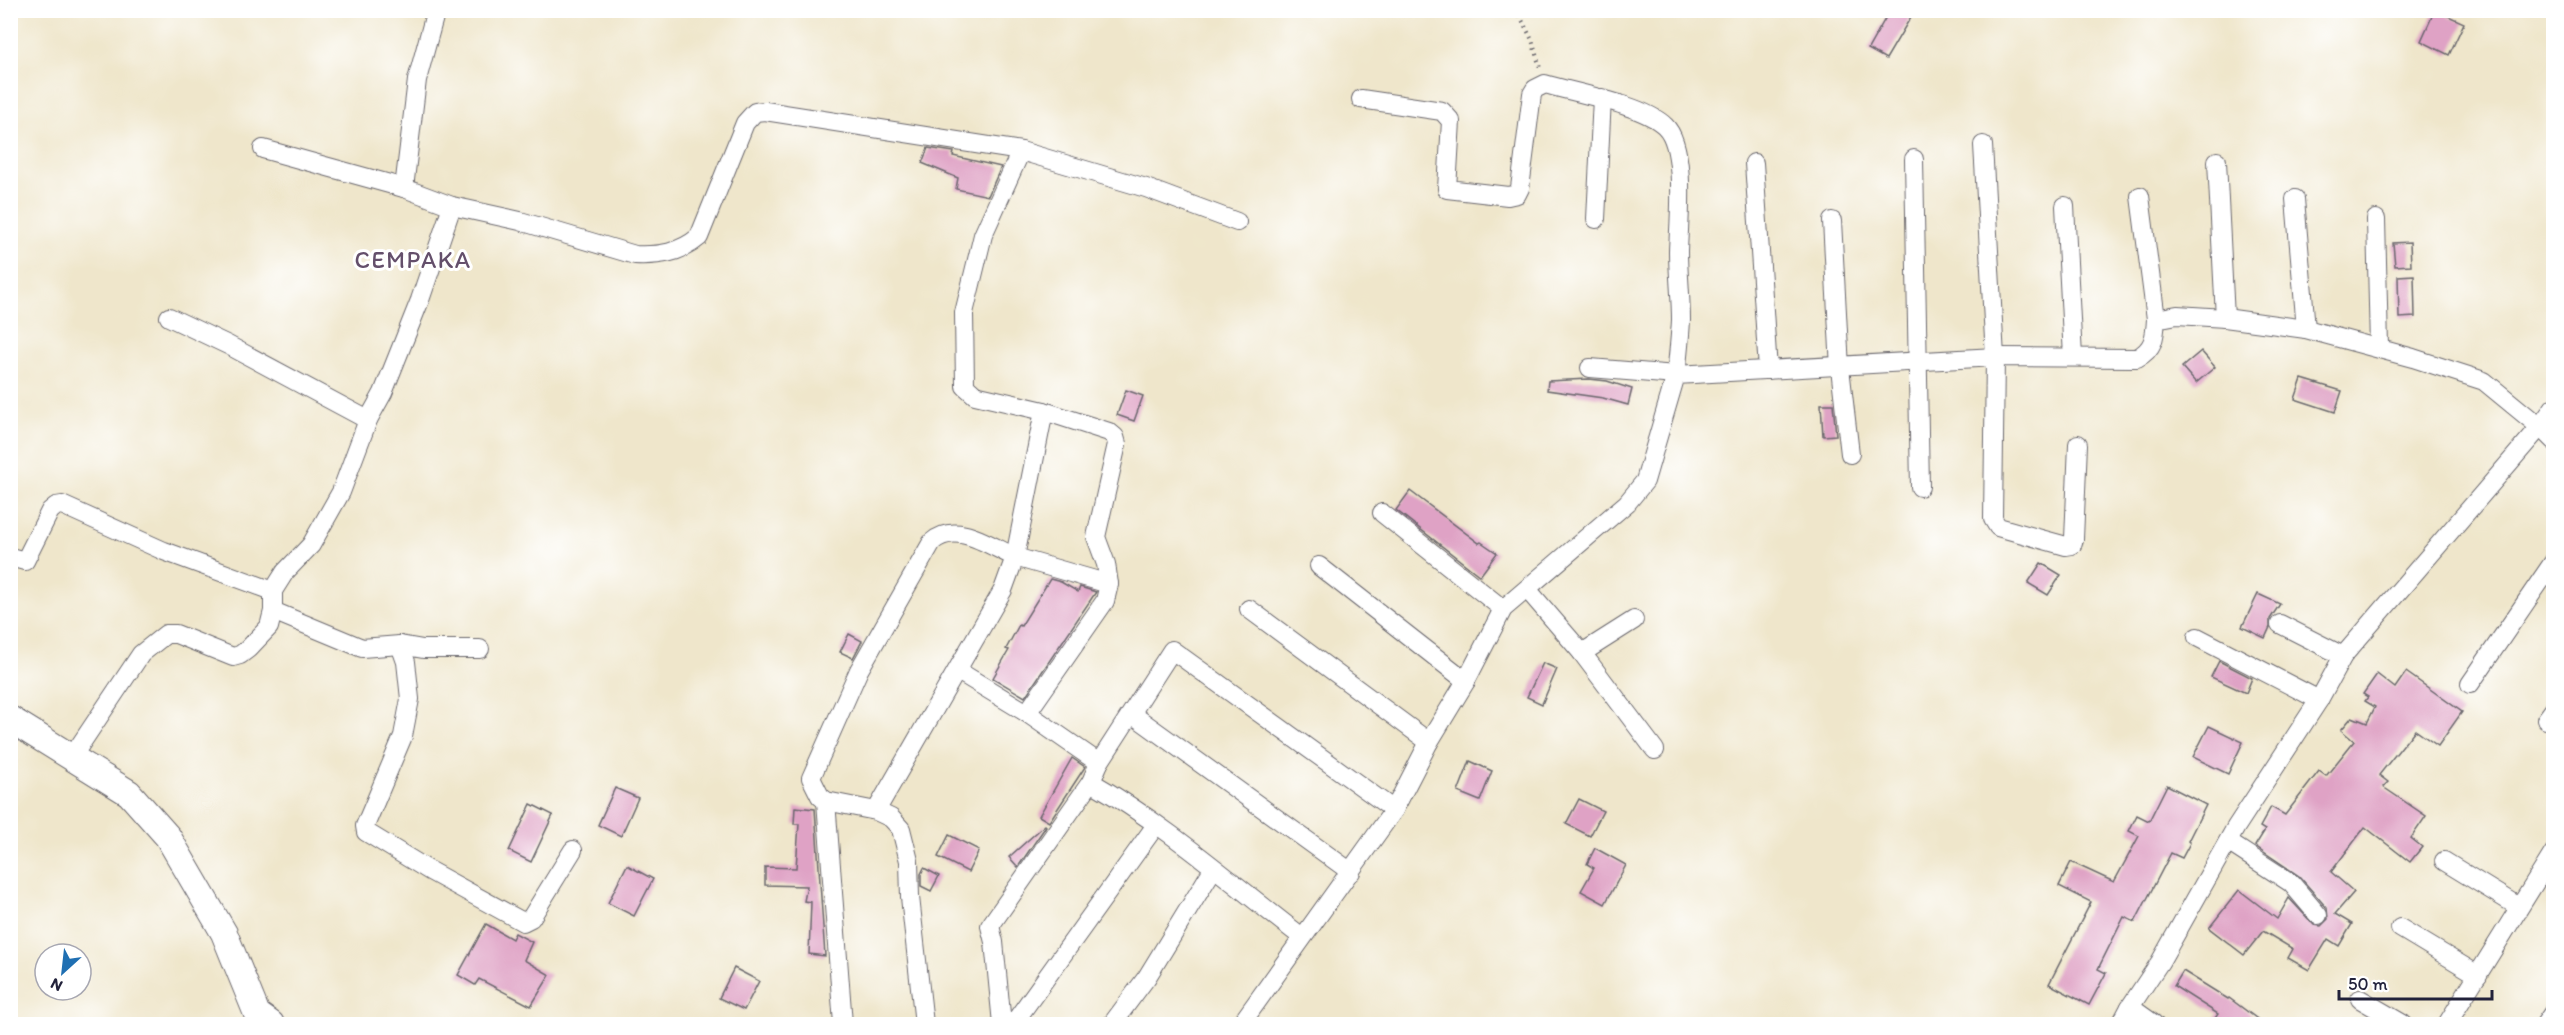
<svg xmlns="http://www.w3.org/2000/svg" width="2564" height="1035" font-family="Itim,sans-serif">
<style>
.building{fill:#dfa2c5}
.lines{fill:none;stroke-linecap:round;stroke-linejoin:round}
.street-casing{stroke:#6a676d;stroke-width:20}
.secondary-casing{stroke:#6a676d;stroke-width:28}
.path{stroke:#6a676d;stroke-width:4;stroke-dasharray:1.5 4.5;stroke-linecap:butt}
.street{stroke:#fff;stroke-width:18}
.secondary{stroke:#fff;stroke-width:26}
.labels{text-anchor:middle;stroke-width:6;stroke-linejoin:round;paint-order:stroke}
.quarter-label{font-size:24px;letter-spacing:1.5px;fill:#644f6b;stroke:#fff}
</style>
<rect width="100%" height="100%" fill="#fff"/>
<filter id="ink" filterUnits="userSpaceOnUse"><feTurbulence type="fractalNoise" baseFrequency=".0167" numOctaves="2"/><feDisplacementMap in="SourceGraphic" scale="12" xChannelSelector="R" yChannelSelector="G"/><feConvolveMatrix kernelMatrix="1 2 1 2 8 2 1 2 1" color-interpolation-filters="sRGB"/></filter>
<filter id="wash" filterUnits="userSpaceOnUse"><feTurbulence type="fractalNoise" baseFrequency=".008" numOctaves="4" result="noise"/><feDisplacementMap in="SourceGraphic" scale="24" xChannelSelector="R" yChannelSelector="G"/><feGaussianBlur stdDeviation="1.35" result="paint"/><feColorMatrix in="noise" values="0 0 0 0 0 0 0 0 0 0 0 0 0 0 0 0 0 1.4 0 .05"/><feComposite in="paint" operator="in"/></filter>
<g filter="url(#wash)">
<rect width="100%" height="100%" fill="#efe6cb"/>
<g id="blocks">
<g class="building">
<polygon points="1890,10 1915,10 1886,59 1868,49"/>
<polygon points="2435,10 2464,23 2449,55 2421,41"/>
<polygon points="928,148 954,152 953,156 1001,167 988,196 956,189 958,178 922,163"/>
<polygon points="2410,242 2411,265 2395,266 2393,243"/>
<polygon points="2414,275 2415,317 2399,318 2398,276"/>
<polygon points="2201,351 2215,367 2196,383 2182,367"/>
<polygon points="1589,379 1607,381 1632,389 1628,405 1603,398 1547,390 1548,381"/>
<polygon points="2302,379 2342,391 2335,412 2295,399"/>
<polygon points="1126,390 1143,396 1134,421 1117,415"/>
<polygon points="1821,404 1833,404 1836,435 1823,436"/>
<polygon points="1410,491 1479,543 1481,542 1497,553 1480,576 1396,510"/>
<polygon points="2041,563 2061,575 2048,595 2028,583"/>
<polygon points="1050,579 1061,582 1078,592 1080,587 1096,592 1025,697 993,678 1009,650 1006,649 1019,625 1021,626"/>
<polygon points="2258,594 2280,604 2270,619 2270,627 2265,638 2242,627"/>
<polygon points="849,634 862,641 853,658 840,652"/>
<polygon points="2219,661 2252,678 2246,693 2211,677"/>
<polygon points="1543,663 1557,669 1542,704 1527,697"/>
<polygon points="2406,672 2462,712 2438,746 2415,730 2379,775 2388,782 2383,787 2426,816 2411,838 2422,847 2410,862 2365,827 2331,872 2354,892 2335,914 2352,924 2339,946 2328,939 2309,970 2288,958 2293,949 2263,931 2244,955 2209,928 2239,890 2277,919 2289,898 2314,925 2321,926 2328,919 2327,908 2299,876 2255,846 2265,830 2260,827 2271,807 2285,815 2319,771 2326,776 2354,741 2341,730 2352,717 2367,723 2375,707 2365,701 2368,697 2363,694 2377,674 2395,688"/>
<polygon points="2209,726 2243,742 2228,774 2193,757"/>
<polygon points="1072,758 1085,767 1049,822 1039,816"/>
<polygon points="1470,761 1492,771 1480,801 1458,792"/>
<polygon points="2167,785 2206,805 2188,841 2190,843 2182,858 2171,853 2135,922 2124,917 2098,969 2106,973 2089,1005 2049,984 2091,902 2059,886 2071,862 2114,882 2139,836 2129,831 2137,815 2149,821"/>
<polygon points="615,788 638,798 621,836 598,825"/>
<polygon points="1579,799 1603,811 1590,836 1566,824"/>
<polygon points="531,804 553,815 531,862 509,851"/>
<polygon points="795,807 815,809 825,956 809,954 811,902 804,901 807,886 765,885 765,867 796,868 799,824 794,824"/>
<polygon points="1045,825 1046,826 1018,867 1009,857"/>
<polygon points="949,835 979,850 968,872 938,857"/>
<polygon points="1595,848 1626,865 1605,904 1581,891 1594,868 1587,864"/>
<polygon points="627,865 653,879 634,916 608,903"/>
<polygon points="924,868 939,876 931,891 921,886 921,874"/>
<polygon points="486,924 512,939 515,933 532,942 524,960 550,975 531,1006 479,979 475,985 458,975"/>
<polygon points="734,968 759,981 744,1010 719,998"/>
<polygon points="2183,971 2228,999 2229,998 2264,1024 2211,1024 2218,1014 2174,986"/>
</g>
</g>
</g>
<g filter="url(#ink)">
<use href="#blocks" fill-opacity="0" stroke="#6a676d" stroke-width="1.5"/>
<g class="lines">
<defs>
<g id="street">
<path d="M436,10L417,80L404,188L452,206L520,221L635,255C660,256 680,253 699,237L745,123L755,112L765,111L1021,151L1146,188L1237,222"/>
<path d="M1361,99L1442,111L1451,121L1447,189L1508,196L1517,194L1520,188L1532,94L1535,89L1545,84C1575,93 1644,105 1665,126C1687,147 1679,221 1678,251C1678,274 1681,297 1681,320C1680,339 1678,357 1676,375L1590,368"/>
<polyline points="1983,145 1995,357 1993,519 1998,527 2066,546 2072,545 2074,539 2078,444"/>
<polyline points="263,149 404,188"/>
<polyline points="1021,151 983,235 964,313 965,386 975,395 1044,411 1109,432 1115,437 1117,444 1096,537 1106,564 1109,584 1105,601 1027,713"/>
<polyline points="1914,159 1920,487"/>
<polyline points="2217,161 2225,318"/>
<polyline points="1754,163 1768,370"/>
<polyline points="2140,196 2156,319"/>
<polyline points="2295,199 2306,329"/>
<polyline points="2065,206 2073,357"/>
<polyline points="1596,219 1602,98"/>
<polyline points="2376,219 2379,347"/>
<polyline points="1832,221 1840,368 1850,454"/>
<polyline points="169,317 228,345 368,420"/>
<polyline points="1044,411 1015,557 1109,584"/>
<polyline points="1382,513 1503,609"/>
<polyline points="10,557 25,561 50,511 56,506 62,505 164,551 273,591"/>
<polyline points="1319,566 1466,681"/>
<polyline points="1527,589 1582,653 1655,750"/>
<polyline points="1249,609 1429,742"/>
<polyline points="273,611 362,648 400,645 423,649 480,649"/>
<polyline points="2280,624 2343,656"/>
<polyline points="2197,637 2319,700"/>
<polyline points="400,645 406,662 410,699 403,736 365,826 366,832 430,871 523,922 531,918 573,850"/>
<polyline points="1582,653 1634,620"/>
<polyline points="958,671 1027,713 1099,763"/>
<polyline points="2470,684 2554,561"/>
<polyline points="1132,714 1351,872"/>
<polyline points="2546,720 2554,709"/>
<polyline points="72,757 141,654 166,634 176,634 233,657 240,655 248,649 269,627 273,611 273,591 285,572 311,545 341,492 368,420 383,393 420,300 452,206"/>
<path d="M1091,782C1165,824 1234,885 1302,937"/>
<polyline points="826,801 843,1024"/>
<path d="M876,811L1003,590L1015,557C990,546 956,520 932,542L859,670L811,778L820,796L826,801L876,811L891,818L901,829L909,861L910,897L924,1024"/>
<polyline points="2228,842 2291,883 2318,915"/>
<polyline points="2444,861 2519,907"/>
<polyline points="2400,928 2478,975"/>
<polyline points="2360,999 2403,1024"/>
<polyline points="2130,1007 2154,1024"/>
<polyline points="1002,1024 994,942 990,926 1091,782 1099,763 1172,650 1394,810"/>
<polyline points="1013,1024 1156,825"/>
<polyline points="1112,1024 1147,977 1213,869"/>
<path d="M1241,1024L1394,810L1429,742L1466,681L1503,609L1627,503L1645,481L1676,375L1995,357L2137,358C2154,349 2155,337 2156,319L2177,315L2225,318L2306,329L2413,358L2484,381L2540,427L2554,441"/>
<polyline points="2121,1024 2130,1007 2160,962 2236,827 2319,700 2343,656 2540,427 2554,407"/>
<polyline points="2447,1024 2554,852"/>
<polyline points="2545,1024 2554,1011"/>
</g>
<polyline id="secondary" points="10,719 129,793 168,837 224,933 257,1014 271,1024"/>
</defs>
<use href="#street" class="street-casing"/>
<use href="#secondary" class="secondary-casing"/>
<polyline class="path" points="1517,10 1532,40 1540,68"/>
<use href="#street" class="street"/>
<use href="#secondary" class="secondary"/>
</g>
</g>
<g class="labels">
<g class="quarter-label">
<text x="413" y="268">CEMPAKA</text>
</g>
</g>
<rect width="2564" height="1035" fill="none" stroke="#fff" stroke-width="36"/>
<g transform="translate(63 972) rotate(207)"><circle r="28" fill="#ffffff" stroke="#a7a7b1" stroke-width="1.5"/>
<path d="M0-4.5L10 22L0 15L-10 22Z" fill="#1f6fb2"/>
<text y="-9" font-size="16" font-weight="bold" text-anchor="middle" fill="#22223b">N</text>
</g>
<path d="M2339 990v9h153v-9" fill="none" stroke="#22223b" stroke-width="3"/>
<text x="2348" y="990" font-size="18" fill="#22223b" stroke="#ffffff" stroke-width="4.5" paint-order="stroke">50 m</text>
</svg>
